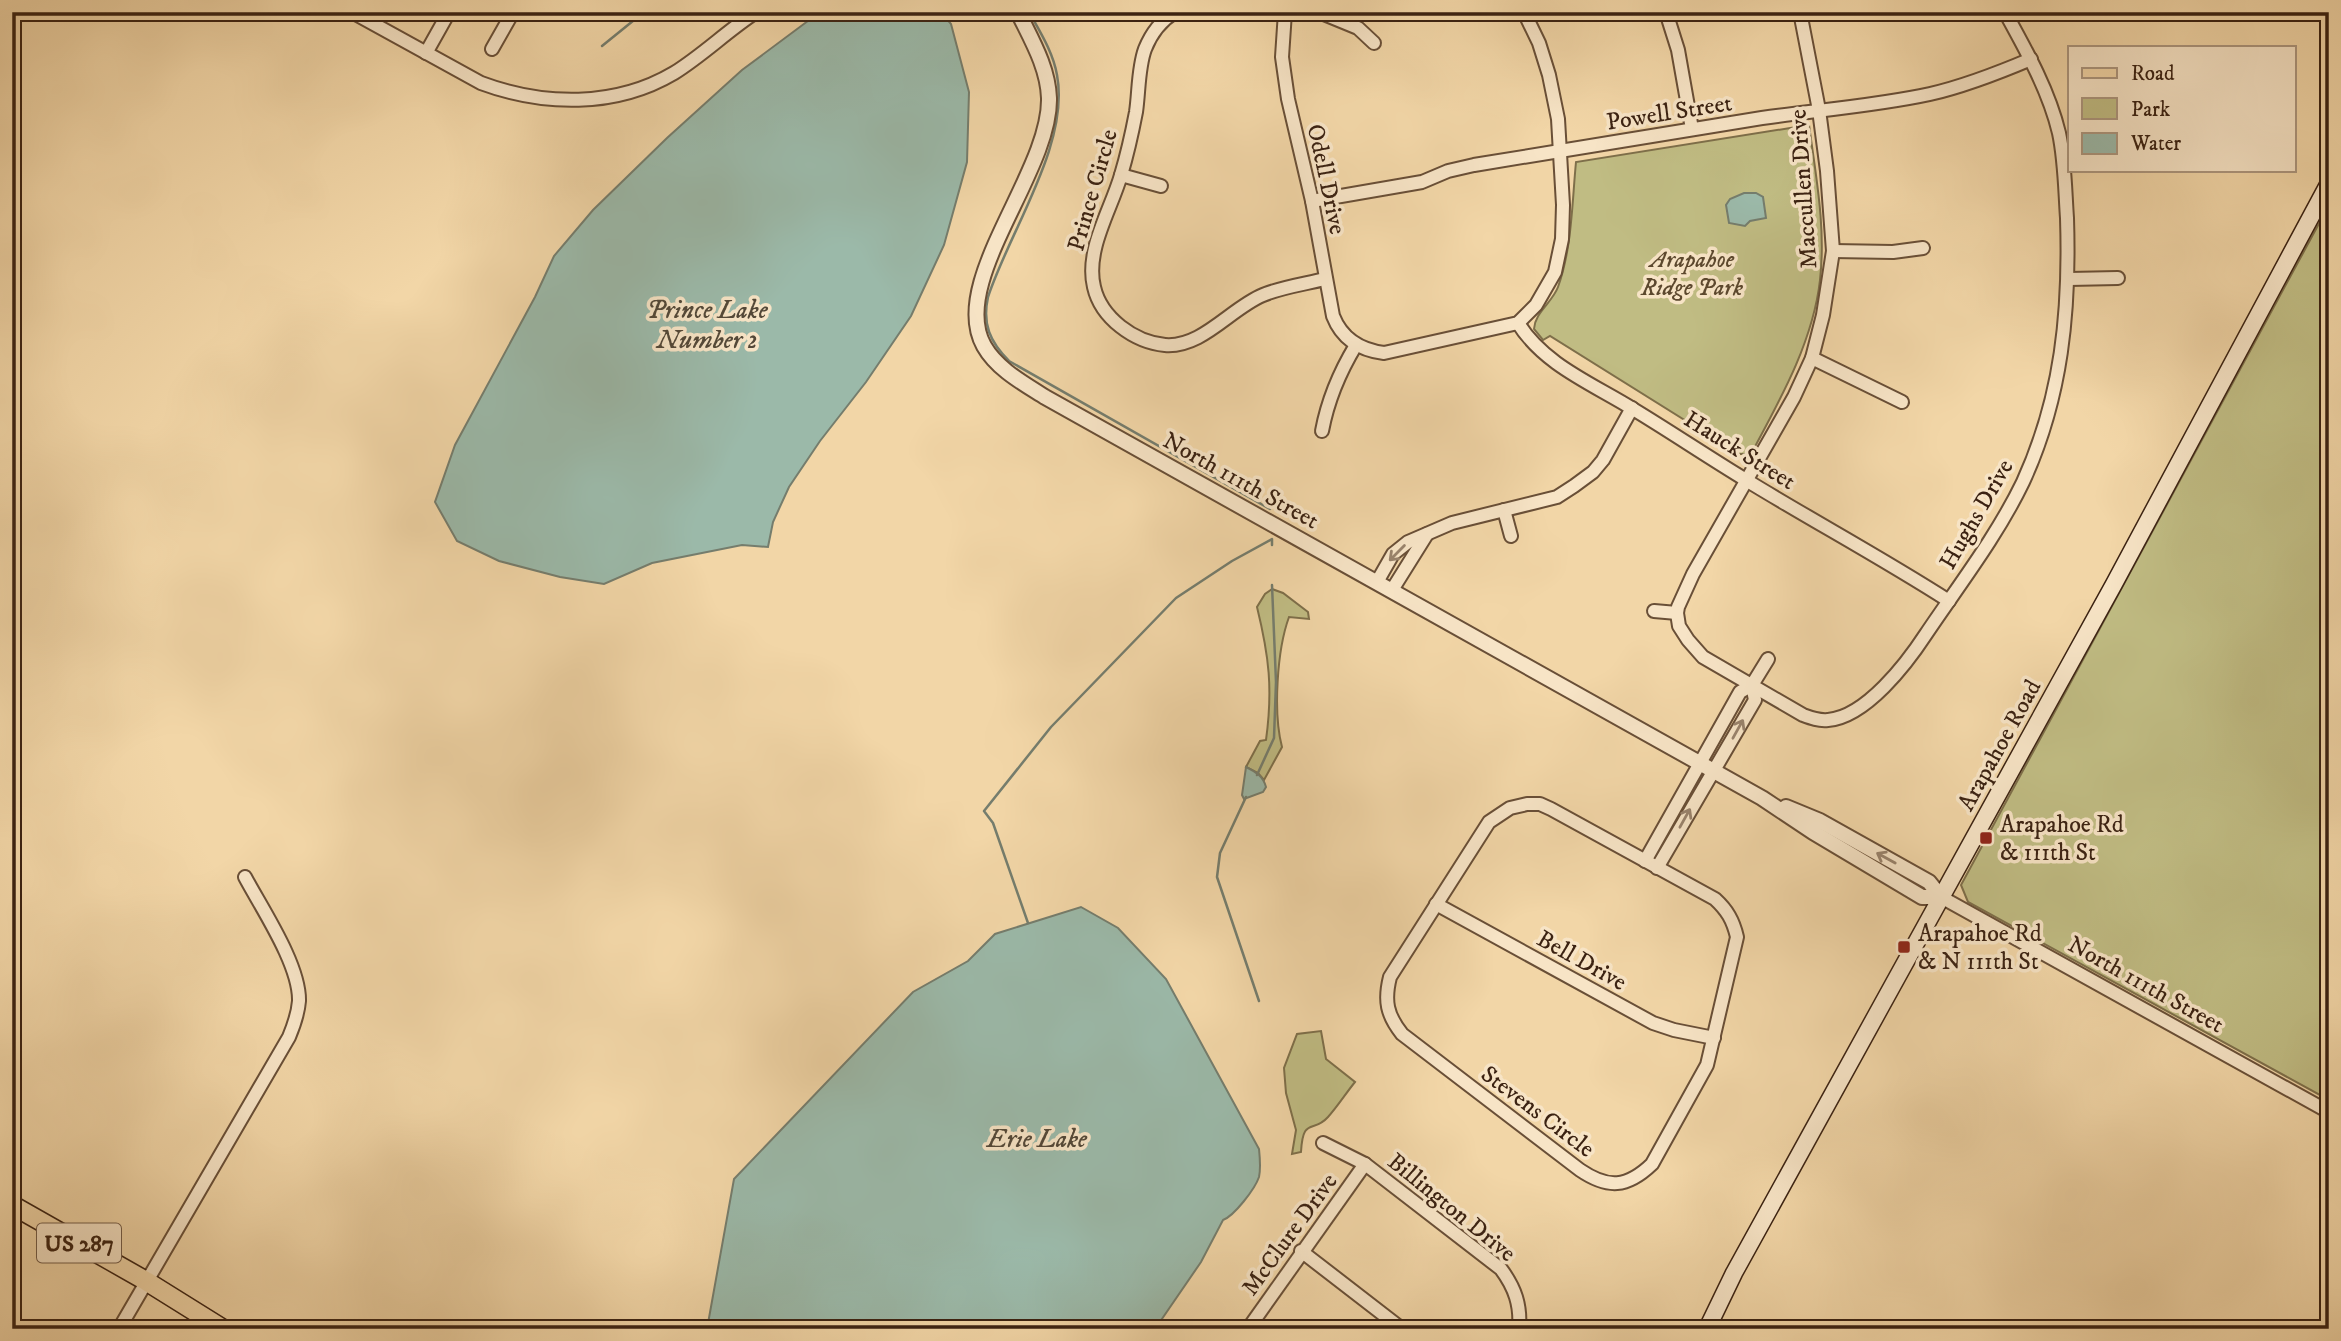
<svg xmlns="http://www.w3.org/2000/svg" width="2341" height="1341" font-family="'IM FELL DW Pica',serif">
<style>
.green{fill:#c0bc83;stroke:#7e6f4a;stroke-width:2}
.water{fill:#9bb9a9;stroke:#757d6d;stroke-width:2}
.lines{fill:none;stroke-linecap:round;stroke-linejoin:round}
.stream{stroke:#757d6d;stroke-width:2.5}
.minor-casing{stroke:#694f37;stroke-width:16}
.tertiary-casing{stroke:#694f37;stroke-width:18}
.secondary-casing{stroke:#3b2212;stroke-width:19}
.primary-casing{stroke:#3b2212;stroke-width:21}
.minor{stroke:#f7e4c6;stroke-width:12}
.tertiary{stroke:#f7e4c6;stroke-width:14}
.secondary{stroke:#f7e4c6;stroke-width:16}
.primary{stroke:#f2d6a7;stroke-width:18}
.oneway{stroke:#99836c}
.poi-dot{fill:#8f2418;stroke:#f7e4c6;stroke-width:2.5}
.labels{text-anchor:middle;stroke-width:7;stroke-linejoin:round;paint-order:stroke}
.shield{fill:#f7e4c6;stroke:#735c48;stroke-width:2}
.shield-label{font-size:23px;font-weight:bold;fill:#3b2212}
.street-label{font-size:24px;fill:#3b2212;stroke:#f7e4c6}
.park-label{font-size:24px;font-style:italic;fill:#5c482e;stroke:#f7e4c6}
.poi-label{font-size:24px;fill:#3b2212;stroke:#f7e4c6;text-anchor:start}
.water-label{font-size:26px;font-style:italic;fill:#534838;stroke:#f7e4c6}
</style>
<rect width="100%" height="100%" fill="#f2d6a7"/>
<filter id="stains"><feTurbulence type="fractalNoise" baseFrequency=".00286" numOctaves="4"/><feColorMatrix values="0 0 0 0 .2 0 0 0 0 .09 0 0 0 0 .02 0 0 0 .5 -.17"/></filter>
<radialGradient id="worn" r=".72"><stop offset=".6" stop-color="#630" stop-opacity="0"/><stop offset="1" stop-color="#630" stop-opacity=".3"/></radialGradient>
<g class="green">
<path d="M1809,125C1816,177 1826,228 1820,280C1813,342 1780,400 1751,454H1739L1550,336L1543,340L1534,329C1535,312 1552,303 1558,287C1572,248 1572,203 1576,162Z"/>
<polygon points="2329,205 2329,1100 1968,902 1961,885"/>
<path d="M1272,589L1283,593L1308,612L1309,619L1289,617C1277,650 1273,713 1282,747L1264,780L1258,773L1246,767L1260,741L1266,740C1273,689 1269,656 1257,607L1265,594Z"/>
<path d="M1321,1031L1326,1059L1355,1082C1346,1093 1338,1106 1328,1117C1313,1134 1303,1116 1301,1152L1292,1154L1296,1130L1286,1093L1284,1068L1297,1034Z"/>
</g>
<g class="water">
<polygon points="820,12 941,12 951,24 969,92 967,162 944,245 911,316 866,382 820,441 789,487 773,522 768,547 742,545 652,563 604,584 560,577 499,561 457,541 435,502 455,445 535,297 554,256 593,210 667,138 742,70"/>
<polygon points="1744,193 1756,193 1763,197 1766,218 1750,221 1745,226 1729,223 1726,205 1730,199"/>
<path d="M1246,767C1256,772 1263,776 1266,787L1263,792L1244,799L1242,795Z"/>
<path d="M1081,907L1118,928L1166,979L1259,1149C1260,1159 1261,1168 1259,1177C1255,1189 1234,1216 1223,1220L1201,1262L1155,1329H707L734,1179L913,992L968,961L995,934Z"/>
</g>
<g class="lines">
<g class="stream">
<path d="M1029,12C1040,32 1053,52 1057,75C1070,144 1010,230 988,297C982,324 990,342 1009,361L1270,509"/>
<polyline points="602,46 644,12"/>
<polyline points="1257,775 1274,738 1276,682 1272,585"/>
<polyline points="1246,797 1220,853 1217,877 1259,1001"/>
<polyline points="1028,923 993,823 984,811 1051,727 1176,598 1232,561 1272,539 1272,545"/>
</g>
<defs>
<g id="minor">
<path d="M352,12L481,83C543,106 615,108 674,73C703,55 727,31 756,12"/>
<path d="M1175,12C1162,20 1151,34 1145,49C1138,68 1139,92 1136,112C1132,133 1127,155 1121,175C1111,210 1085,250 1094,287C1101,318 1134,342 1165,345C1202,348 1231,308 1263,295C1282,287 1305,284 1325,279"/>
<path d="M1285,12L1282,57L1288,99L1312,201L1333,316C1342,339 1360,350 1384,353L1518,323L1536,305L1555,272L1562,239L1563,205L1558,119L1549,75L1539,43L1524,12"/>
<polyline points="1319,12 1358,28 1374,43"/>
<polyline points="1666,12 1678,50 1692,129"/>
<path d="M1800,12L1819,110L1827,171L1833,251L1823,315L1812,358L1794,397L1693,574L1678,607L1677,613L1679,626L1688,640L1703,657L1803,715C1811,718 1819,721 1828,720C1866,717 1907,663 1926,634C1959,585 1997,536 2023,482C2062,397 2070,311 2067,218C2065,190 2065,161 2059,133C2049,91 2026,50 2005,12"/>
<polyline points="492,49 513,12"/>
<polyline points="426,53 449,12"/>
<polyline points="1121,175 1161,186"/>
<path d="M1312,201L1422,182L1448,171L1474,165C1570,150 1666,133 1762,118C1818,110 1875,106 1930,94C1965,86 1998,73 2031,59"/>
<polyline points="1833,251 1893,252 1923,248"/>
<polyline points="2069,279 2118,278"/>
<path d="M1518,323C1544,365 1593,384 1633,409C1671,432 1708,457 1746,480C1813,521 1882,558 1949,601"/>
<polyline points="1812,358 1902,402"/>
<path d="M1322,431C1328,399 1339,373 1356,345"/>
<polyline points="1504,510 1511,536"/>
<polyline points="1377,582 1393,554 1408,542 1452,523 1557,497 1574,486 1593,472 1603,460 1632,408"/>
<polyline points="1392,590 1427,534"/>
<polyline points="1654,611 1677,613"/>
<path d="M1527,804H1540L1551,809L1715,899C1727,910 1733,920 1737,937L1707,1065L1652,1164C1627,1188 1608,1189 1580,1170L1402,1034C1387,1015 1384,1001 1390,977L1489,822L1510,808Z"/>
<polyline points="1645,861 1740,692 1752,685 1768,659"/>
<polyline points="1657,868 1755,700 1752,685"/>
<polyline points="1941,897 2329,1112"/>
<polyline points="1436,904 1653,1023 1674,1030 1714,1038"/>
<path d="M1323,1143L1365,1164L1501,1269C1515,1288 1521,1305 1519,1329"/>
<polyline points="1301,1251 1402,1329"/>
<path d="M119,1329L289,1037C294,1025 298,1014 299,1001C300,965 262,909 245,877"/>
<polyline points="1248,1329 1365,1164"/>
</g>
<g id="tertiary">
<path d="M1018,12C1031,39 1048,67 1049,98C1051,172 948,282 984,346C997,369 1023,383 1045,397L1762,798L1813,832L1922,897H1941"/>
<polyline points="1786,807 1820,821 1929,882 1941,897"/>
</g>
<polyline id="secondary" points="1707,1329 1734,1273 2114,584 2329,183"/>
<polyline id="primary" points="12,1205 146,1281 223,1329"/>
</defs>
<use href="#minor" class="minor-casing"/>
<use href="#tertiary" class="tertiary-casing"/>
<use href="#secondary" class="secondary-casing"/>
<use href="#primary" class="primary-casing"/>
<use href="#minor" class="minor"/>
<use href="#tertiary" class="tertiary"/>
<use href="#secondary" class="secondary"/>
<use href="#primary" class="primary"/>
</g>
<defs><path id="oneway-shaft" d="M-6 0H5M1.5-3L5.5 0L1.5 3" fill="none" stroke-width="1.6" stroke-linecap="round" stroke-linejoin="round" transform="scale(1.75)"/></defs>
<g class="oneway">
<use href="#oneway-shaft" transform="translate(1397 553) rotate(135)"/>
<use href="#oneway-shaft" transform="translate(1738 729) rotate(-61)"/>
<use href="#oneway-shaft" transform="translate(1685 818) rotate(-61)"/>
<use href="#oneway-shaft" transform="translate(1886 858) rotate(-151)"/>
</g>
<g class="poi-dot">
<rect x="1979" y="831" width="14" height="14" rx="3.5"/>
<rect x="1897" y="940" width="14" height="14" rx="3.5"/>
</g>
<g class="labels">
<rect class="shield" x="37" y="1223.5" width="84" height="39" rx="5"/>
<g class="shield-label">
<text x="79" y="1251">US 287</text>
</g>
<g class="street-label">
<text transform="translate(1669 112) rotate(-9)" y="8">Powell Street</text>
<text transform="translate(1327 179) rotate(78)" y="8">Odell Drive</text>
<text transform="translate(1803 189) rotate(-94)" y="8">Maccullen Drive</text>
<text transform="translate(1092 190) rotate(-74)" y="8">Prince Circle</text>
<text transform="translate(1740 450) rotate(32)" y="8">Hauck Street</text>
<text transform="translate(1241 480) rotate(29)" y="8">North 111th Street</text>
<text transform="translate(1976 514) rotate(-60)" y="8">Hughs Drive</text>
<text transform="translate(1999 745) rotate(-61)" y="8">Arapahoe Road</text>
<text transform="translate(1582 960) rotate(29)" y="8">Bell Drive</text>
<text transform="translate(2146 984) rotate(29)" y="8">North 111th Street</text>
<text transform="translate(1538 1111) rotate(37)" y="8">Stevens Circle</text>
<text transform="translate(1452 1207) rotate(39)" y="8">Billington Drive</text>
<text transform="translate(1289 1234) rotate(-54)" y="8">McClure Drive</text>
</g>
<g class="park-label">
<text x="1692" y="267">Arapahoe<tspan x="1692" dy="28">Ridge Park</tspan></text>
</g>
<g class="poi-label">
<text x="2000" y="832">Arapahoe Rd<tspan x="2000" dy="28">&amp; 111th St</tspan></text>
<text x="1918" y="941">Arapahoe Rd<tspan x="1918" dy="28">&amp; N 111th St</tspan></text>
</g>
<g class="water-label">
<text x="707" y="318">Prince Lake<tspan x="707" dy="30">Number 2</tspan></text>
<text x="1037" y="1147">Erie Lake</text>
</g>
</g>
<rect width="2341" height="1341" fill="none" stroke="#f2d6a7" stroke-width="42"/>
<rect x="14" y="14" width="2313" height="1313" fill="none" stroke="#3b2212" stroke-width="3.5"/>
<rect x="21" y="21" width="2299" height="1299" fill="none" stroke="#3b2212" stroke-width="2"/>
<rect x="2068" y="46" width="228" height="126" fill="#f7e4c6" stroke="#ac967e" stroke-width="2"/>
<rect x="2082" y="68" width="35" height="10" fill="#f2d6a7" stroke="#ac967e" stroke-width="2"/>
<text x="2131" y="80" font-size="21" fill="#3b2212">Road</text>
<rect x="2082" y="98" width="35" height="21" fill="#c0bc83" stroke="#ac967e" stroke-width="2"/>
<text x="2131" y="116" font-size="21" fill="#3b2212">Park</text>
<rect x="2082" y="133" width="35" height="21" fill="#9bb9a9" stroke="#ac967e" stroke-width="2"/>
<text x="2131" y="150" font-size="21" fill="#3b2212">Water</text>
<rect width="100%" height="100%" filter="url(#stains)"/>
<rect width="100%" height="100%" fill="url(#worn)"/>
</svg>
